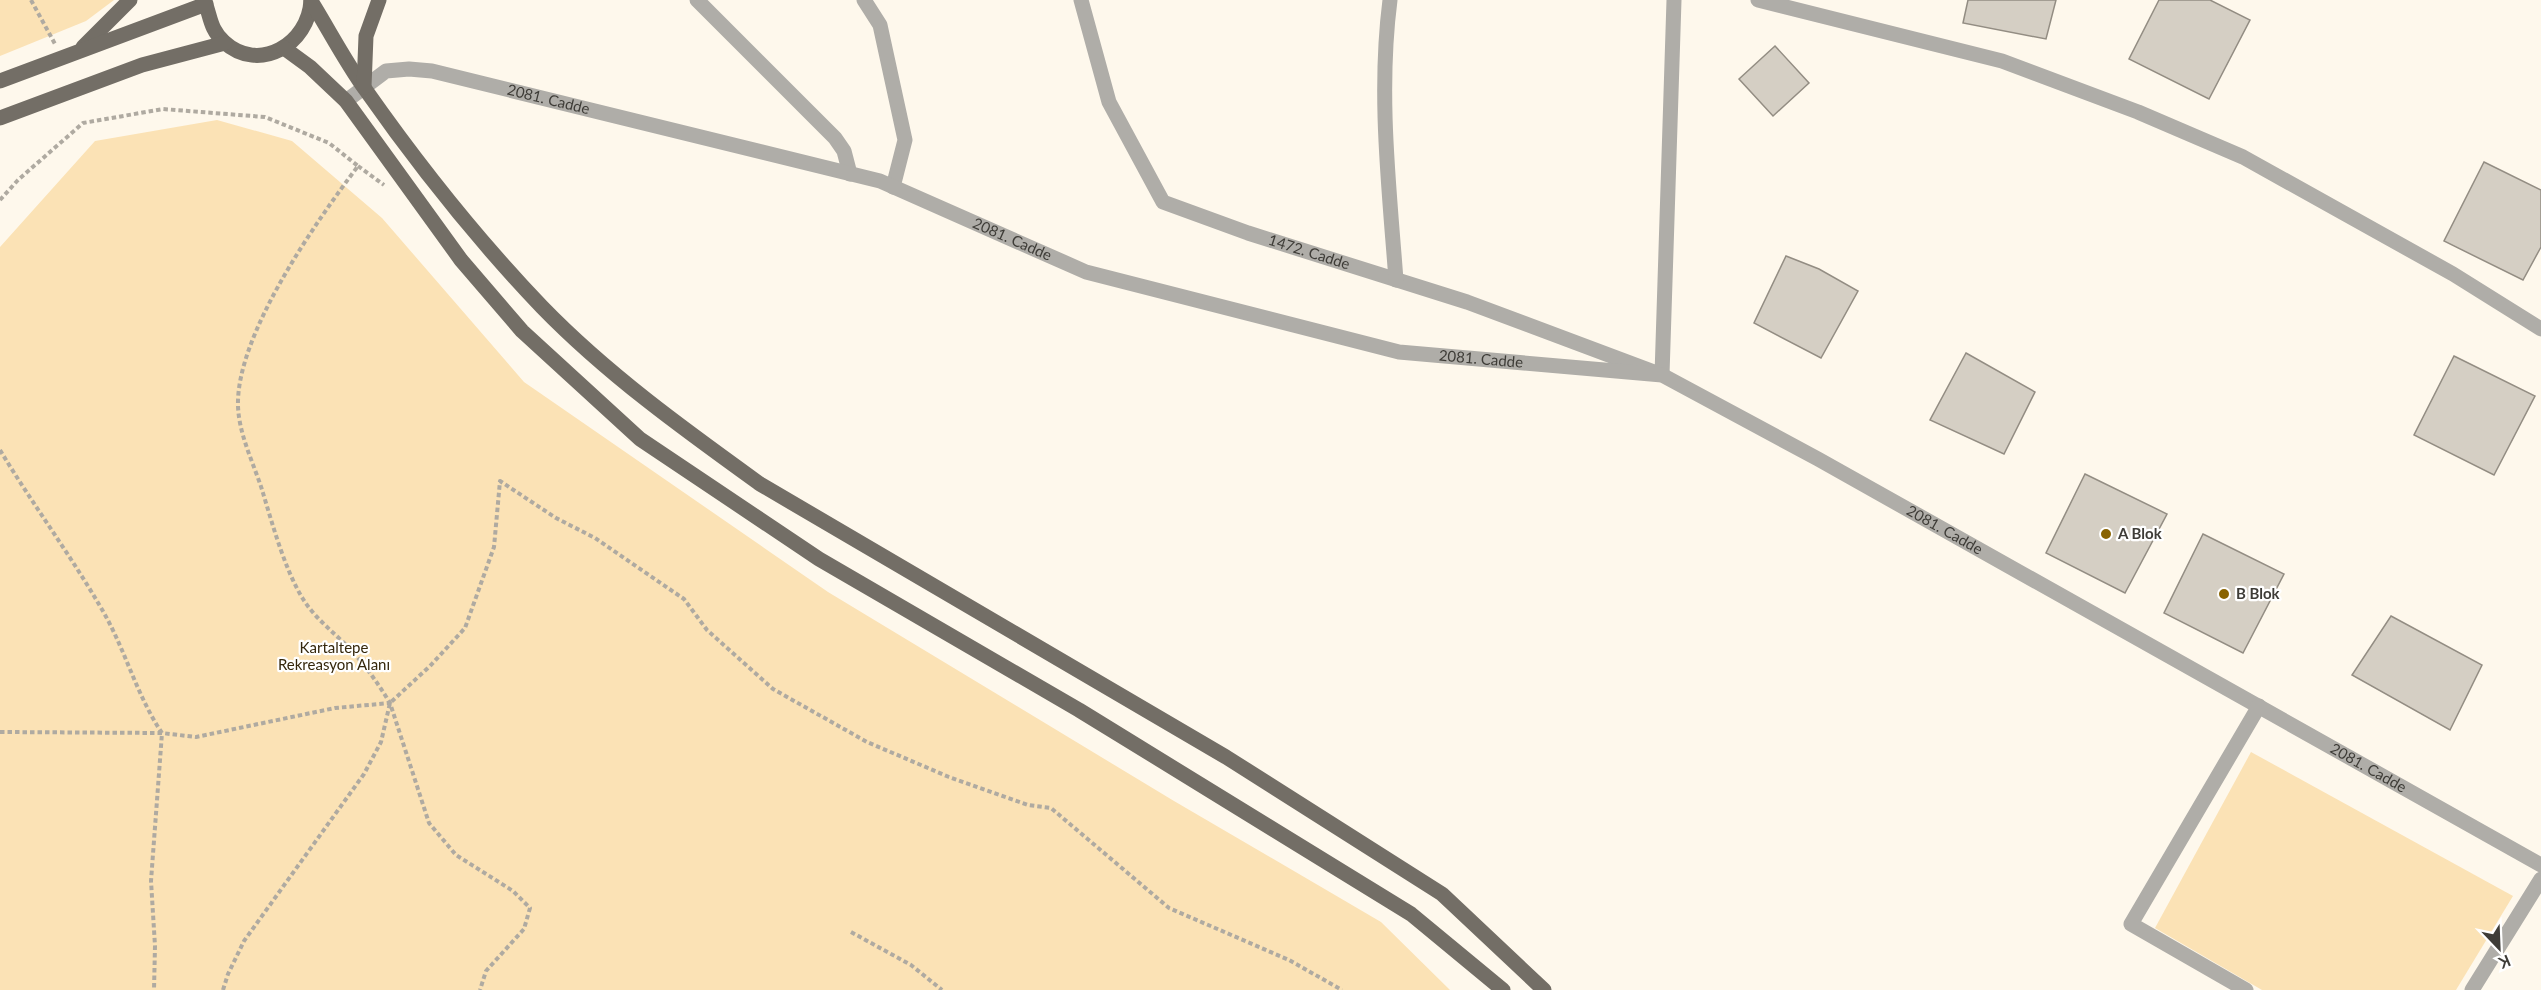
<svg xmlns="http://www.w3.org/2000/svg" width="2541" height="990" font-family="Lato,sans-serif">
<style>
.green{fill:#fbe2b5}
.building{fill:#d5cfc4;stroke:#938d83;stroke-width:1.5}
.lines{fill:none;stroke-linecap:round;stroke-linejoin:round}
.path{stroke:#afaaa1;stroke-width:4;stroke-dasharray:4.5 3;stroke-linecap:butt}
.minor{stroke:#afada8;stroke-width:15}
.major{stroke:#736e66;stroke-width:15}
.poi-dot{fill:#896301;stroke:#fff;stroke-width:2}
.labels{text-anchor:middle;stroke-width:4.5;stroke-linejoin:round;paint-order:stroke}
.street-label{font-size:15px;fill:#3e3c37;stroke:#fff}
.poi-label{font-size:15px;font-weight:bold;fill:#3e3c37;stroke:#fff;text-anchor:start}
.park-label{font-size:15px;fill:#35270c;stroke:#fff}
</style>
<rect width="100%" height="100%" fill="#fef8ec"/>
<g class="green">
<polygon points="0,0 114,0 86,21 0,56"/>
<polygon points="217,120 292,141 382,218 524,382 828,592 1174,801 1381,922 1450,990 0,990 0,247 95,141"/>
<polygon points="2251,752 2513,896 2456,990 2262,990 2155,928"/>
</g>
<g class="building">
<polygon points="1968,0 2056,0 2046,39 1963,23"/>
<polygon points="2159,0 2210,0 2250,20 2209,99 2129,59"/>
<polygon points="1775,46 1809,83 1773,116 1739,79"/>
<polygon points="2484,162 2541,190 2541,247 2523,280 2444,241"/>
<polygon points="1786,256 1819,269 1858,291 1821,358 1754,323"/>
<polygon points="1966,353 2035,392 2004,454 1930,420"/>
<polygon points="2454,356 2535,396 2494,475 2414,435"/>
<polygon points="2085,474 2167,514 2125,593 2046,553"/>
<polygon points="2203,534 2284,574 2243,653 2164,613"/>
<polygon points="2391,616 2482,665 2450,730 2352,675"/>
</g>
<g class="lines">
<g class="path">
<polyline points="31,0 55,44"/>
<polyline points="358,166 384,185"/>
<path d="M0,200L18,180L83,123L163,109L265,117L329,143L358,166C316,222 236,335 238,406C239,436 255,466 263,493C273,526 285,570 303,599C314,617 332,631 346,645C364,663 377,682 390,703"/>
<path d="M0,450C33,505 72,557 104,613C126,652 137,696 162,733L196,737L335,708L390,703L429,823L456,855L513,891L530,908L524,929L486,971L480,990"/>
<polyline points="0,732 162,733 151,881 155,946 154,990"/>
<polyline points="851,932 911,965 942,990"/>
<polyline points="223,990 228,974 244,941 364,774 381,742 390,703 430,666 465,628 494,547 500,481 556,518 595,538 684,599 707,630 773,689 867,742 949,777 1028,805 1051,808 1169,908 1289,960 1342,990"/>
</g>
<g class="minor">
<polyline points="697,0 835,138 844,151 850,174"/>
<polyline points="864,0 880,25 905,140 893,187"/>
<path id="s1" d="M1081,0L1109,102L1163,202L1248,233L1467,302L1662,375L1674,0"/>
<path d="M1390,0C1378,93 1389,186 1396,280"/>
<polyline points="1758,0 2002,61 2138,112 2243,157 2453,274 2541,329"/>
<path id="s2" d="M346,101L386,71L409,69L432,71L880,181L1086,272L1399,352L1662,375L1818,459L2541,865"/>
<polyline points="2246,990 2131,924 2259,706"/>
<polyline points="2472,990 2541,879"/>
</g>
<g class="major">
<path d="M204,0C211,16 209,28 224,42C259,74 309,44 311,0"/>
<path d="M311,1C329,30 345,61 365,89C419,166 478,240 542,307C607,374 685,430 760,484L1226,757L1442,894L1544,990"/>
<polyline points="83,47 130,0"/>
<polyline points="284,48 310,67 346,101 461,260 522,331 640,439 819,559 1079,710 1411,914 1503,990"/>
<polyline points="0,81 206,4"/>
<polyline points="364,87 366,36 379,0"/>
<polyline points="0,118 142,65 225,43"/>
</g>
</g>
<g class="poi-dot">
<circle cx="2106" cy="534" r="6"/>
<circle cx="2224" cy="594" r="6"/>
</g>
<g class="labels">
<g class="street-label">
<text dy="5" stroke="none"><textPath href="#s2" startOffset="216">2081. Cadde</textPath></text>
<text dy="5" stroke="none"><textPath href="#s2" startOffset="702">2081. Cadde</textPath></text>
<text dy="5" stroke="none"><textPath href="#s1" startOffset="374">1472. Cadde</textPath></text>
<text dy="5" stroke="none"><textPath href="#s2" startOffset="1188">2081. Cadde</textPath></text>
<text dy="5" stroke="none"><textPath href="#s2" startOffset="1692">2081. Cadde</textPath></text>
<text dy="5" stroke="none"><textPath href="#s2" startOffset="2178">2081. Cadde</textPath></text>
</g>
<g class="poi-label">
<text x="2118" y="539">A Blok</text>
<text x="2236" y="599">B Blok</text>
</g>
<g class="park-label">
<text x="334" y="653">Kartaltepe<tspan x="334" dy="17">Rekreasyon Alanı</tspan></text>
</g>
</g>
<g transform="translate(2499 948) rotate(157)" stroke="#ffffff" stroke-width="4.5" paint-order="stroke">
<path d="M0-4.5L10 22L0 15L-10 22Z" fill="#3e3c37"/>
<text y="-9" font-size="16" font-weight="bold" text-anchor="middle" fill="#3e3c37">K</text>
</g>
</svg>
